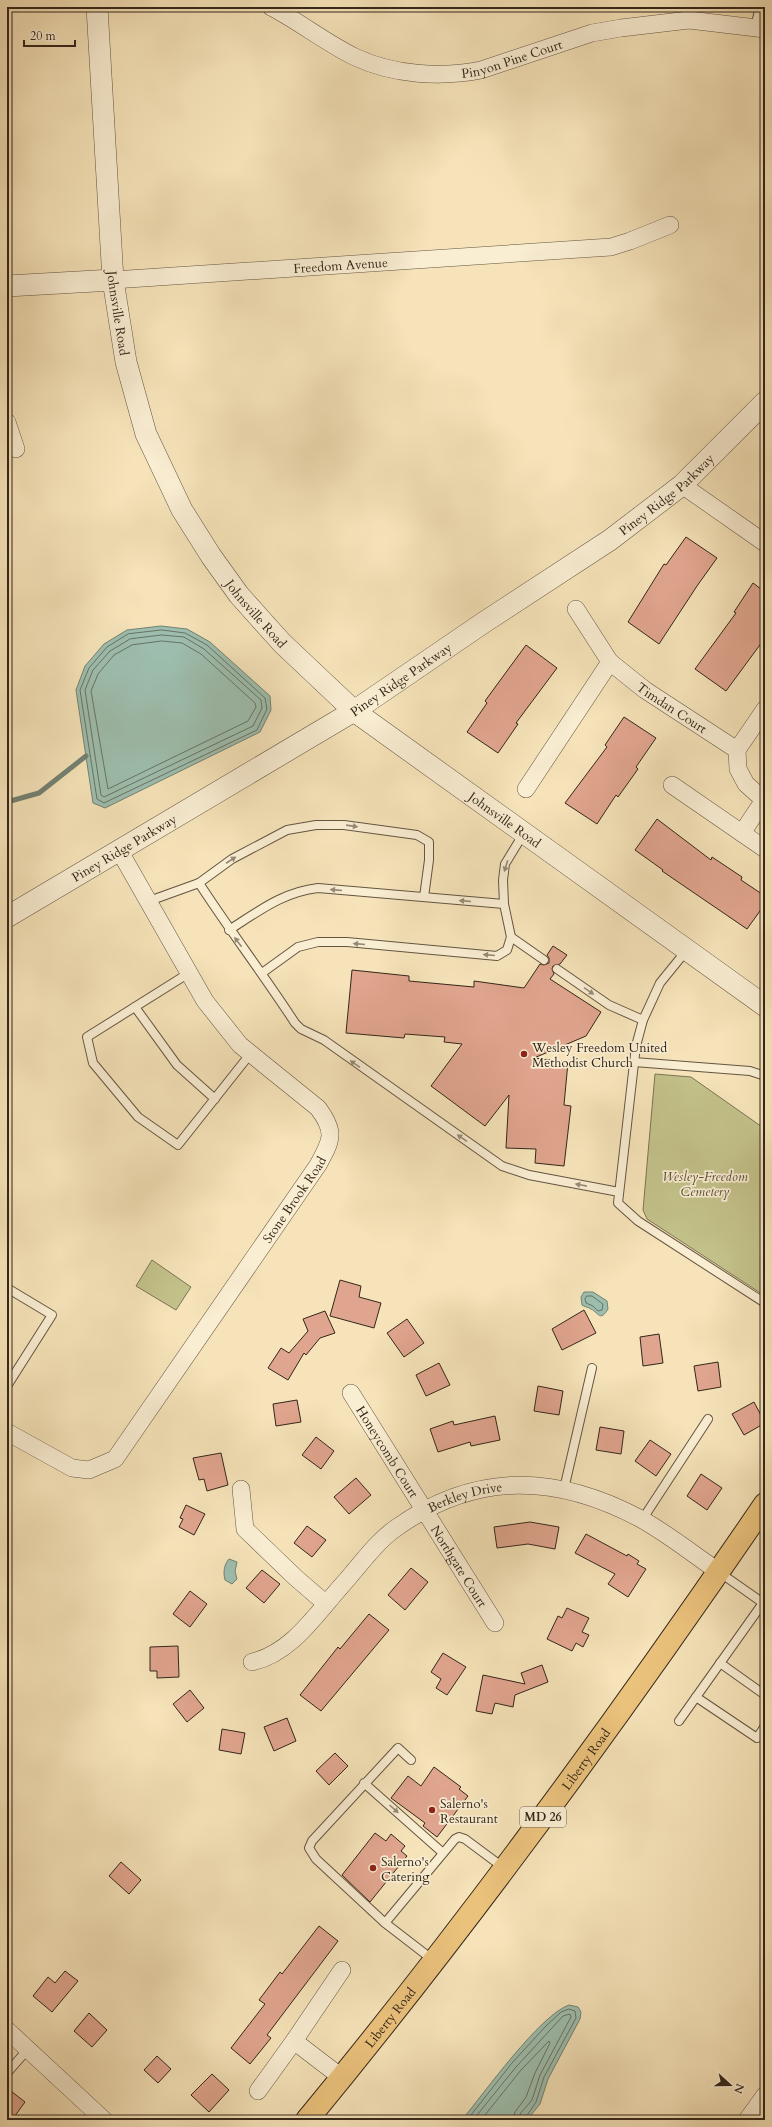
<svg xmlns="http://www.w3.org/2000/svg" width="772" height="2127" font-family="Cardo,serif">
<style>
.green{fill:#c3c18a;stroke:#7b7452}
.water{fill:#9dbeae;stroke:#738173}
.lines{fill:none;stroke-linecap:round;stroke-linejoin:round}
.shore{stroke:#687264;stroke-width:1}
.stream{stroke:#738173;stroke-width:5}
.building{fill:#e0a58e;stroke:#33261a}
.service-casing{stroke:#645542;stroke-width:10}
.minor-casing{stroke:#645542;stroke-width:18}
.tertiary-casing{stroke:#645542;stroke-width:22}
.primary-casing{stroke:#33261a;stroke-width:24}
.service{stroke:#f9edd2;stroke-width:8}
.minor{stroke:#f9edd2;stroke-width:17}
.tertiary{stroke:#f9edd2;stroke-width:21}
.primary{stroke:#ebc27c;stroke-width:22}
.oneway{fill:#968a76}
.poi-dot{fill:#8f2418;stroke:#f9edd2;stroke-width:1.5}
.labels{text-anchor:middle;stroke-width:3.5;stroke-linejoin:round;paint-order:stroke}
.shield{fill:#f9edd2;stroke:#6e6251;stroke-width:1}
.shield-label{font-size:12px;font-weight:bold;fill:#33261a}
.street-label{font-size:13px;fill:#33261a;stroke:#f9edd2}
.poi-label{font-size:13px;fill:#33261a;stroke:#f9edd2;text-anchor:start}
.park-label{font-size:13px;font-style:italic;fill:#574d36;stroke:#f9edd2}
</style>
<rect width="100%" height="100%" fill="#f6e3b9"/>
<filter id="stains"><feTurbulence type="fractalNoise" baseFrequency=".005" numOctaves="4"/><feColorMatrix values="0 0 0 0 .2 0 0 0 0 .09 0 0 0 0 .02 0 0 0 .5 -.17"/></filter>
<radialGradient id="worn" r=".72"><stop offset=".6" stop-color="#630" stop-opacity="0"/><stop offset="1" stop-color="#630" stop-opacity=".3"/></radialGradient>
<g class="green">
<polygon points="655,1074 691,1077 765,1129 765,1296 647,1219 643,1210"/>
<polygon points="152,1260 191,1287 176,1310 136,1286"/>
</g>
<g class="water">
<polygon points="161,626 187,629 210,642 270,696 271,710 260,732 105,808 93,803 76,690 85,666 104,644 127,630"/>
<path d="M584,1292H593L607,1301L608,1309C600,1322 599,1313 591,1309C588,1307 585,1307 582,1305L581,1297Z"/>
<path d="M229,1559L237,1562L235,1571L237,1579L232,1584L225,1580C223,1572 224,1565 229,1559Z"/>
<path d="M569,2005L578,2007L581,2012L580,2019L548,2079L540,2104L527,2120H462C484,2093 540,2015 569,2005Z"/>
</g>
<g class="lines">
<g class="shore">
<polygon points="162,630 185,633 207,645 265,698 267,709 257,730 104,803 97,799 80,690 89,668 107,647 128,634"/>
<polygon points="162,635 184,637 204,649 261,700 262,708 253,726 104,797 101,795 85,690 93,670 110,651 130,639"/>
<polygon points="162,641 182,643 201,654 255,703 256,707 248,721 108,789 91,691 98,674 114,655 132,645"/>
<polygon points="587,1296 592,1296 603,1304 602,1310 598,1311 593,1306 586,1303 585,1299"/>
<polyline points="467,2120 512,2063 545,2027 561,2012 569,2009 575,2011 576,2018 544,2077 536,2102 524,2120"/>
<polyline points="473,2120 516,2067 563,2016 570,2014 571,2017 540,2075 532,2100 520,2114 519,2120"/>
<polyline points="481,2120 521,2070 549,2041 550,2043 535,2073 526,2097 515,2112 513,2120"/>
</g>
<polyline class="stream" points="7,802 39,793 86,756"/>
</g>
<g class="building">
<polygon points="686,537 717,558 697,586 659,644 628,622 664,564 666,565"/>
<polygon points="753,583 765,592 765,638 726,691 695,669 736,613 734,612"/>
<polygon points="526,645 557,668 516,723 518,724 498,753 467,732 487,703 485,701"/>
<polygon points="624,717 656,738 636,767 638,769 618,797 616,795 597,824 565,803 607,747 605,745"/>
<polygon points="657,819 711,860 712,857 742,877 741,880 765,896 765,904 747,929 662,871 663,870 635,850"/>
<polygon points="553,946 567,955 560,964 553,966 552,969 554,974 550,979 601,1012 586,1036 534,1058 568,1062 564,1105 571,1106 564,1166 535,1163 536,1149 506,1148 509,1095 485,1126 431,1086 462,1044 444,1042 445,1037 405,1034 404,1038 346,1033 352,970 409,976 409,981 474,987 474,981 524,988 540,964 544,965 549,963 549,958 547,955"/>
<polygon points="340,1280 361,1286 359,1297 381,1303 374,1328 330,1316"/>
<polygon points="584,1310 596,1333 562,1350 552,1329"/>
<polygon points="325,1311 335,1333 320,1338 306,1355 304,1353 288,1380 268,1368 281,1348 289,1353 308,1331 303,1319"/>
<polygon points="407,1319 424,1343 404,1357 387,1333"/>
<polygon points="659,1334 663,1363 643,1366 640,1337"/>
<polygon points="718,1362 721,1387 698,1391 694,1366"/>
<polygon points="439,1363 450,1385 426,1396 416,1375"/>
<polygon points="538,1386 563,1391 559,1415 534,1411"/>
<polygon points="297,1400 301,1422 276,1426 273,1404"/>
<polygon points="754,1402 765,1423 744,1435 732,1414"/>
<polygon points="495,1416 500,1440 471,1446 470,1442 438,1452 430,1429 453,1421 454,1425"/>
<polygon points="600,1427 624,1431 621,1454 596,1450"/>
<polygon points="316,1437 334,1451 321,1469 302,1455"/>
<polygon points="650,1440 671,1454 656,1476 635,1461"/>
<polygon points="221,1453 228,1485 207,1491 204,1479 199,1480 193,1458"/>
<polygon points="701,1474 722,1488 707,1510 687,1496"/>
<polygon points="356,1478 371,1495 349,1514 334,1497"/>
<polygon points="186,1505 205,1514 194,1535 179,1527 183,1519 180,1518"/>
<polygon points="530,1522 559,1527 555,1549 528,1544 497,1548 494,1527"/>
<polygon points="307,1526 326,1540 312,1557 294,1543"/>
<polygon points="586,1534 627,1556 628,1554 639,1561 637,1564 646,1569 628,1597 608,1584 615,1574 575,1553"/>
<polygon points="411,1568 428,1582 405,1610 388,1595"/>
<polygon points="262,1570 280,1584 264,1603 246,1588"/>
<polygon points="190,1591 207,1604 190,1627 173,1614"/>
<polygon points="567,1608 589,1618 582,1632 589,1635 583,1647 576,1643 572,1651 547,1639 558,1616 562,1618"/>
<polygon points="369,1614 389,1630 321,1711 300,1695 338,1647 340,1649"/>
<polygon points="178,1646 179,1677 157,1678 157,1671 150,1671 150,1647"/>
<polygon points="443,1653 466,1667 447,1695 436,1688 441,1679 431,1672"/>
<polygon points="542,1665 548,1682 515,1695 513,1707 495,1703 492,1714 476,1711 483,1675 525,1684 521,1673"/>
<polygon points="190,1690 204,1708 187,1722 173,1704"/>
<polygon points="287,1718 296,1741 274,1751 264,1727"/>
<polygon points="222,1729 245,1733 241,1754 219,1750"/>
<polygon points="335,1753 348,1766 329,1785 316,1771"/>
<polygon points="434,1767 461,1787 459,1789 468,1796 437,1837 423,1826 425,1823 391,1798 408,1776 421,1786"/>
<polygon points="375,1833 386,1841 391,1834 405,1846 401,1851 407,1856 370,1902 342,1875"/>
<polygon points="121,1862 141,1880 129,1894 109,1876"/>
<polygon points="319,1926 338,1941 267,2035 271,2038 250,2064 231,2048 265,2004 259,2000 280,1972 282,1974"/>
<polygon points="65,1971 78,1981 52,2012 33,1996 48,1977 55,1983"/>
<polygon points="89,2013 107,2030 92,2047 74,2031"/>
<polygon points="157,2056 171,2069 158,2083 144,2070"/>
<polygon points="212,2074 229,2090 209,2112 191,2095"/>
<polygon points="7,2088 25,2102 12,2120 7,2120"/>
</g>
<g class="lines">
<defs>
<g id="service">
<polyline points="755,27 760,7"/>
<polyline points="199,883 232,859 287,830 316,825 344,825 417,835 429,842 429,860 424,897"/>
<path d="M149,901L199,883C230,931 264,975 295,1023L301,1029L324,1040L502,1166L529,1175L619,1192"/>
<path d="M229,930C259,911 283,892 318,888L504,904"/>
<polyline points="511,937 544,960"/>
<polyline points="686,951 660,983 643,1020 636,1046 618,1203 638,1221 765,1303"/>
<polyline points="557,969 609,1005 643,1020"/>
<polyline points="189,973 87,1037 93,1063 138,1117 178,1145 251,1053"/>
<polyline points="262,973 298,947 318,942 347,942 497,956 507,950 511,937 504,904 503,880 505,864 524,833"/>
<polyline points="135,1007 177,1065 215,1099"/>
<polyline points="634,1062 750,1071 765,1076"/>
<polyline points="7,1288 52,1315 7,1386"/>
<polyline points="564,1489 592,1368"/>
<polyline points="642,1520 708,1419"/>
<polyline points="719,1572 763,1603"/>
<polyline points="720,1663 765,1695"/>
<polyline points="696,1697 757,1738 765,1726"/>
<polyline points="679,1721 765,1600"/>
<polyline points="411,1760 398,1748 312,1841 309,1848 316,1859 385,1923 433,1960"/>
<polyline points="364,1783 443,1853"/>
<polyline points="385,1923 455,1839 459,1837 465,1839 504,1868"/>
<polyline points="7,2073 28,2049"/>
</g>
<g id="minor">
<path id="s1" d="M271,7C300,22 326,43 355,57C393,75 441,78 481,70L592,33L621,28L689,20L765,29"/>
<path id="s2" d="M113,280L611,247L630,241L670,225"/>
<polyline points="7,422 16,449"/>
<polyline points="682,485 765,543"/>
<path id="s3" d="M576,609L610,662L645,690L737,750"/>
<polyline points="765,709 737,750 738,769 746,784 765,801"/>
<polyline points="672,785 765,849"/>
<polyline points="526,789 610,662"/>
<polyline points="742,833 764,800"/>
<path id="s4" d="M351,1393L495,1623"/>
<path id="s5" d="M7,1432L72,1468L89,1470L115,1459L318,1165C332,1140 336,1132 318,1108L240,1045L205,1001L119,850"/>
<polyline points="241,1489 245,1529 296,1578 325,1603"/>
<path id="s6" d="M252,1662C292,1653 317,1613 344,1583C360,1565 376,1542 396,1528C476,1471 557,1474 641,1519C668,1534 693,1554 719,1572"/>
<polyline points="7,2030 104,2120"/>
<polyline points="341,2077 294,2041 342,1970"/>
<polyline points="258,2091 294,2041"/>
<polyline points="747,2120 765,2095"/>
</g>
<g id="tertiary">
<path id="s7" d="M97,7L113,280L126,362L146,434L182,510L211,556L239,595L282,643L354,711L765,1006"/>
<polyline points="7,286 113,280"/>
<path id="s8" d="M7,917L354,711L483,623L610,540L682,485L765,402"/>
</g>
<g id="primary">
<path id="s9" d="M307,2120C470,1922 621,1715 765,1504"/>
</g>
</defs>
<use href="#service" class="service-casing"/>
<use href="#minor" class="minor-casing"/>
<use href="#tertiary" class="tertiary-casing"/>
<use href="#primary" class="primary-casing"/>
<use href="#service" class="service"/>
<use href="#minor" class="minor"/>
<use href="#tertiary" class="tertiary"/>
<use href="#primary" class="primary"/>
</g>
<defs><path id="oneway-solid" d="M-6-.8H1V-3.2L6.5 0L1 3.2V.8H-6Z"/></defs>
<g class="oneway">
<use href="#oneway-solid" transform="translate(352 826) rotate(8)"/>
<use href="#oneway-solid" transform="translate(231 860) rotate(-33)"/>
<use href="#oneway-solid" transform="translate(506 866) rotate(107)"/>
<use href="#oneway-solid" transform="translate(336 890) rotate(-175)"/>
<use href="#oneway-solid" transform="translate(465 901) rotate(-175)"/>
<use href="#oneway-solid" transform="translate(238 942) rotate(-127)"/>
<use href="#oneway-solid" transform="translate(359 944) rotate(-175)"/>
<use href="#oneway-solid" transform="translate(489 955) rotate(-175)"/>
<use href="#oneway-solid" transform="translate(589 991) rotate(34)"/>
<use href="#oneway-solid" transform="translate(355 1064) rotate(-146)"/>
<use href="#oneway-solid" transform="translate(462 1138) rotate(-145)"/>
<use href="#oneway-solid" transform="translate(581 1185) rotate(-169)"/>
<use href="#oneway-solid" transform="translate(394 1809) rotate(42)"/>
</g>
<g class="poi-dot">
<circle cx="524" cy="1054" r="4"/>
<circle cx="432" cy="1810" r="4"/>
<circle cx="373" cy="1868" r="4"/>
</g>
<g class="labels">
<rect class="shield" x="520" y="1807" width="46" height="20" rx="3"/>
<g class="shield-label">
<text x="543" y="1821">MD 26</text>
</g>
<g class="street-label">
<text dy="5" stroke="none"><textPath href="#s1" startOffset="259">Pinyon Pine Court</textPath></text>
<text dy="5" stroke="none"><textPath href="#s2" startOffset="228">Freedom Avenue</textPath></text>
<text dy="5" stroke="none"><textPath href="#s7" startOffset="307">Johnsville Road</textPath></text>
<text dy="5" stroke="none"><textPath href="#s8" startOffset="784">Piney Ridge Parkway</textPath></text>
<text dy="5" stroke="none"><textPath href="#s7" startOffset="643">Johnsville Road</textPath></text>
<text dy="5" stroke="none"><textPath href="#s8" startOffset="460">Piney Ridge Parkway</textPath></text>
<text dy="5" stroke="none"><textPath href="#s3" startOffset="140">Timdan Court</textPath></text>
<text dy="5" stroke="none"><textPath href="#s7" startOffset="967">Johnsville Road</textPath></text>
<text dy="5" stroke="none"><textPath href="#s8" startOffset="136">Piney Ridge Parkway</textPath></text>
<text dy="5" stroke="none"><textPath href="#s5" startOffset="435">Stone Brook Road</textPath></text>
<text dy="5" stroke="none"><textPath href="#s4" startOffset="69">Honeycomb Court</textPath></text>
<text dy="5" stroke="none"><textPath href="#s6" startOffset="276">Berkley Drive</textPath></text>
<text dy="5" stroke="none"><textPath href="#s4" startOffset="204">Northgate Court</textPath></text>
<text dy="5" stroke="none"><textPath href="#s9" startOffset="456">Liberty Road</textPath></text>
<text dy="5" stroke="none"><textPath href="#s9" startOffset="132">Liberty Road</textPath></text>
</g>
<g class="poi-label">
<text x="532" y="1052">Wesley Freedom United<tspan x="532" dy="15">Methodist Church</tspan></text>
<text x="440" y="1808">Salerno's<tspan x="440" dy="15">Restaurant</tspan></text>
<text x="381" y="1866">Salerno's<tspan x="381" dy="15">Catering</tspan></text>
</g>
<g class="park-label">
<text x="705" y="1181">Wesley-Freedom<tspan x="705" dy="15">Cemetery</tspan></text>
</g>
</g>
<rect width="772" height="2127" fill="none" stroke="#f6e3b9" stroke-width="24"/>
<rect x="8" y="8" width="756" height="2111" fill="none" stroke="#33261a" stroke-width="2"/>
<rect x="12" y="12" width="748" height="2103" fill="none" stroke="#33261a"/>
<g transform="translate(730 2085) rotate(111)" stroke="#f9edd2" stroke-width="3" paint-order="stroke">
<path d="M0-3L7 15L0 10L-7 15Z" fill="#33261a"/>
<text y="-6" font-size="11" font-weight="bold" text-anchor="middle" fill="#33261a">N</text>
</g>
<path d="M24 40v6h51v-6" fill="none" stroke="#33261a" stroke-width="2"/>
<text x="30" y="40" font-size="12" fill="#33261a" stroke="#f9edd2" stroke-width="3" paint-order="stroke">20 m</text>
<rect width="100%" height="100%" filter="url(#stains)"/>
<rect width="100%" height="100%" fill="url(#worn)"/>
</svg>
